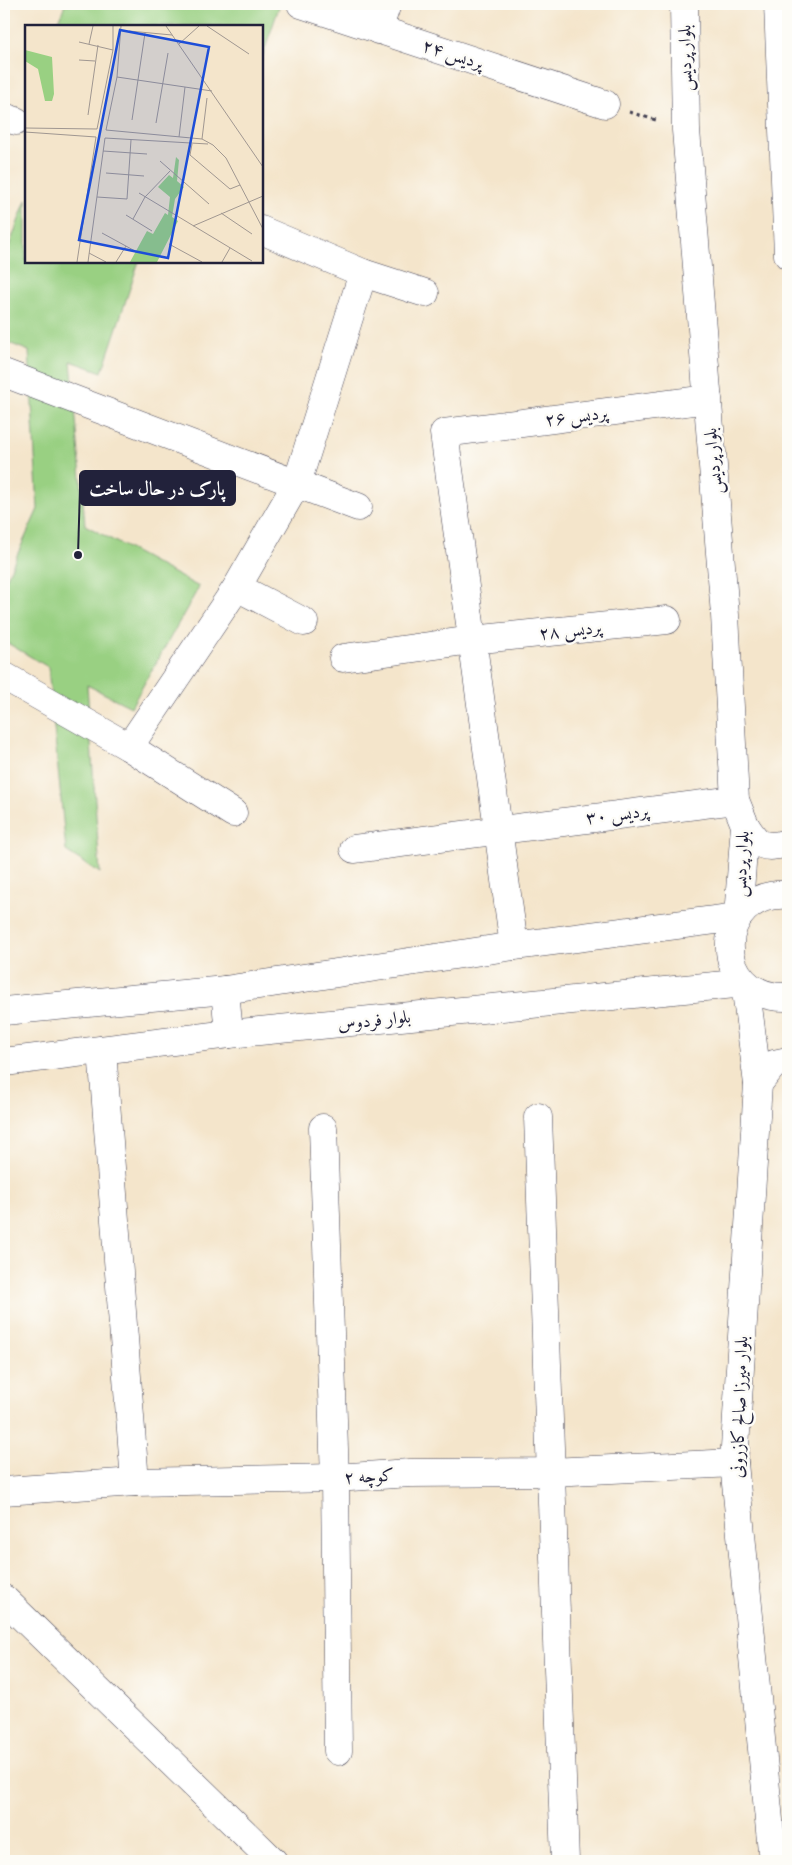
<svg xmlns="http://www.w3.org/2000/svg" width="792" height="1865" font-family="'IM FELL DW Pica',Amiri,serif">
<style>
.green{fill:#99d082;stroke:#5e795e}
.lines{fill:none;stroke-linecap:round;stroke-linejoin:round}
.street-casing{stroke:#423f51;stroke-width:29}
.secondary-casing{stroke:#423f51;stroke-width:29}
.path{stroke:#423f51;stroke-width:3;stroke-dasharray:4 4;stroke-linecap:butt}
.street{stroke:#fff;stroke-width:28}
.secondary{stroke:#fff;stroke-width:28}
.labels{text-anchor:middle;stroke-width:5;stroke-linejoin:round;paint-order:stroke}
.street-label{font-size:18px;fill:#22223b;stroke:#fdfcf7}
.inset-road{fill:none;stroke:#a09791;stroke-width:1}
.view{fill:#1d4ed8;fill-opacity:0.15;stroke:#1d4ed8;stroke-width:2.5}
.inset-edge{fill:none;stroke:#22223b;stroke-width:2.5}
.leader{fill:none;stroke:#22223b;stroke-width:2}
.callout-dot{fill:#22223b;stroke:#fdfcf7;stroke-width:2}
.callout{fill:#22223b;stroke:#22223b;stroke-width:2}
.callout-label{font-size:19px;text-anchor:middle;font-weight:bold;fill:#fff}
</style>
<rect width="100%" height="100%" fill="#fdfcf7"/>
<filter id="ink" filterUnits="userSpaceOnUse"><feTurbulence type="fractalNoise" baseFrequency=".02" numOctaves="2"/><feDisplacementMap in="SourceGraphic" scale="10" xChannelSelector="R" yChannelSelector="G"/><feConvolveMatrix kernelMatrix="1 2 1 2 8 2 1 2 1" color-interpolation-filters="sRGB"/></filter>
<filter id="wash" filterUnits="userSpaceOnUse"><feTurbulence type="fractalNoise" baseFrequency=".0096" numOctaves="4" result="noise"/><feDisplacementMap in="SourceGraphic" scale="20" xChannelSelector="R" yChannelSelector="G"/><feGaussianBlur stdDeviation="1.12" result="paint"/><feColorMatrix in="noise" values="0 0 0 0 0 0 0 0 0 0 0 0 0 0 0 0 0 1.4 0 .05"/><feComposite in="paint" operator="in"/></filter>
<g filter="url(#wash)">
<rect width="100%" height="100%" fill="#f4e5cb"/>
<g class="green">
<polygon points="65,4 280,4 261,61 261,26 57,26"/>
<polygon points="26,200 26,261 139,261 102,372 71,361 85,525 199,587 131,707 87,685 100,873 66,851 48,667 4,641 4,584 38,509 29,351 4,341 4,260"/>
</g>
</g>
<g filter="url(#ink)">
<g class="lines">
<defs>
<g id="street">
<polyline points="301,4 605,104"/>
<polyline points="378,30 387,4"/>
<polyline points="4,117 16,121"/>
<polyline points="261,230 363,273 425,293"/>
<polyline points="4,373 358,507"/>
<polyline points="237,587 304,622"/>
<polyline points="343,658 472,640 667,620"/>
<polyline points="4,676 129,747 233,813"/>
<polyline points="129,747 237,587 297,483 363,273"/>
<polyline points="354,849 735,800"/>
<polyline points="514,946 444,433 708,399"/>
<polyline points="102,1050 135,1482"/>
<polyline points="538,1117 565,1861"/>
<polyline points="323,1128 335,1478 338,1751"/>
<polyline points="4,1491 135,1482 335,1478 410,1473 551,1472 734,1463"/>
<polyline points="4,1599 273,1861"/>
</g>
<g id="secondary">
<polyline points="778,4 788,255"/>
<path d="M745,825C759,847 763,849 788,843"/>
<path d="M788,895C712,890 709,1000 788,997"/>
<polyline points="225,990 229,1034"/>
<polyline points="4,1011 225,990 514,946 738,917 745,825 735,800 725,615 686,130 684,4"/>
<polyline points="4,1062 229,1034 745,983 758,1084 734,1463 773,1861"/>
<polyline points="758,1084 774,1064 788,1061"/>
</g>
</defs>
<use href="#street" class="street-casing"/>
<use href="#secondary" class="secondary-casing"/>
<polyline class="path" points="629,112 659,121"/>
<use href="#street" class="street"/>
<use href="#secondary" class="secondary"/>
</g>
</g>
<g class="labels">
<g class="street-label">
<text transform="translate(453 54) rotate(18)" y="6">پردیس ۲۴</text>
<text transform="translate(685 58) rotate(-91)" y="6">بلوار پردیس</text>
<text transform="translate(576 416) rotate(-7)" y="6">پردیس ۲۶</text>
<text transform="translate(713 461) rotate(-95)" y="6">بلوار پردیس</text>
<text transform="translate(570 630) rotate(-6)" y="6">پردیس ۲۸</text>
<text transform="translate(617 814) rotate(-7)" y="6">پردیس ۳۰</text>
<text transform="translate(741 864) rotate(-87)" y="6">بلوار پردیس</text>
<text transform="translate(374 1020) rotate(-6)" y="6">بلوار فردوس</text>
<text transform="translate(739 1407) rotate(-88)" y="6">بلوار میرزا صالح کازرونی</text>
<text transform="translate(369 1476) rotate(-3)" y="6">کوچه ۲</text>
</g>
</g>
<g transform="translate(25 25)">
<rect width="238" height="238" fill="#f4e5cb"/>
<path d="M0,25L27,32L29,69L27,76H20L13,44L0,36ZM151,132L154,135L152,156L159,162L150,174L147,192L153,196L132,237H105L122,206L128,209L140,188L143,190L145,172L133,162L144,150L148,153Z" fill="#99d082"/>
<path class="inset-road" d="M141,1L238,142M182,1L224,29M104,6L147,10M54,17L88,25M64,19L68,1M154,19L174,1M54,35L70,36M92,52L187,66M63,90L73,20M107,95L120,8M131,98L143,28M0,103L72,104M72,104L88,25V1M81,105L177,114L188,120L201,133L238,204M81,105L92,52L96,1M0,107L71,112M154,112L160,62M80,113L183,119M177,114L182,73M167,119L165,130L205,164L215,160M78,126L122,129M135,136L184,179M81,148L119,151M114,168L227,236M72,172L102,174L106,115M196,188L227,209M101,190L127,206M108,194L120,172L145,146M168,201L238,171M77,208L110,226M144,219L177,237M64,228L81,237M52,237L71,112M63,237L80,113M91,237L101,221M197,237L205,223"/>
<path class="view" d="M95,5L184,22L143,233L54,215Z"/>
<rect width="238" height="238" class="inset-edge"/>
</g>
<path class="leader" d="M78 555L80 488"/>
<circle class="callout-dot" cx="78" cy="555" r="5"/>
<rect class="callout" x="80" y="471" width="155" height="34" rx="5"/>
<g class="callout-label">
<text x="157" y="495">پارک در حال ساخت</text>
</g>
<rect width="792" height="1865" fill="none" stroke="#fdfcf7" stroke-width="20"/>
</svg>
